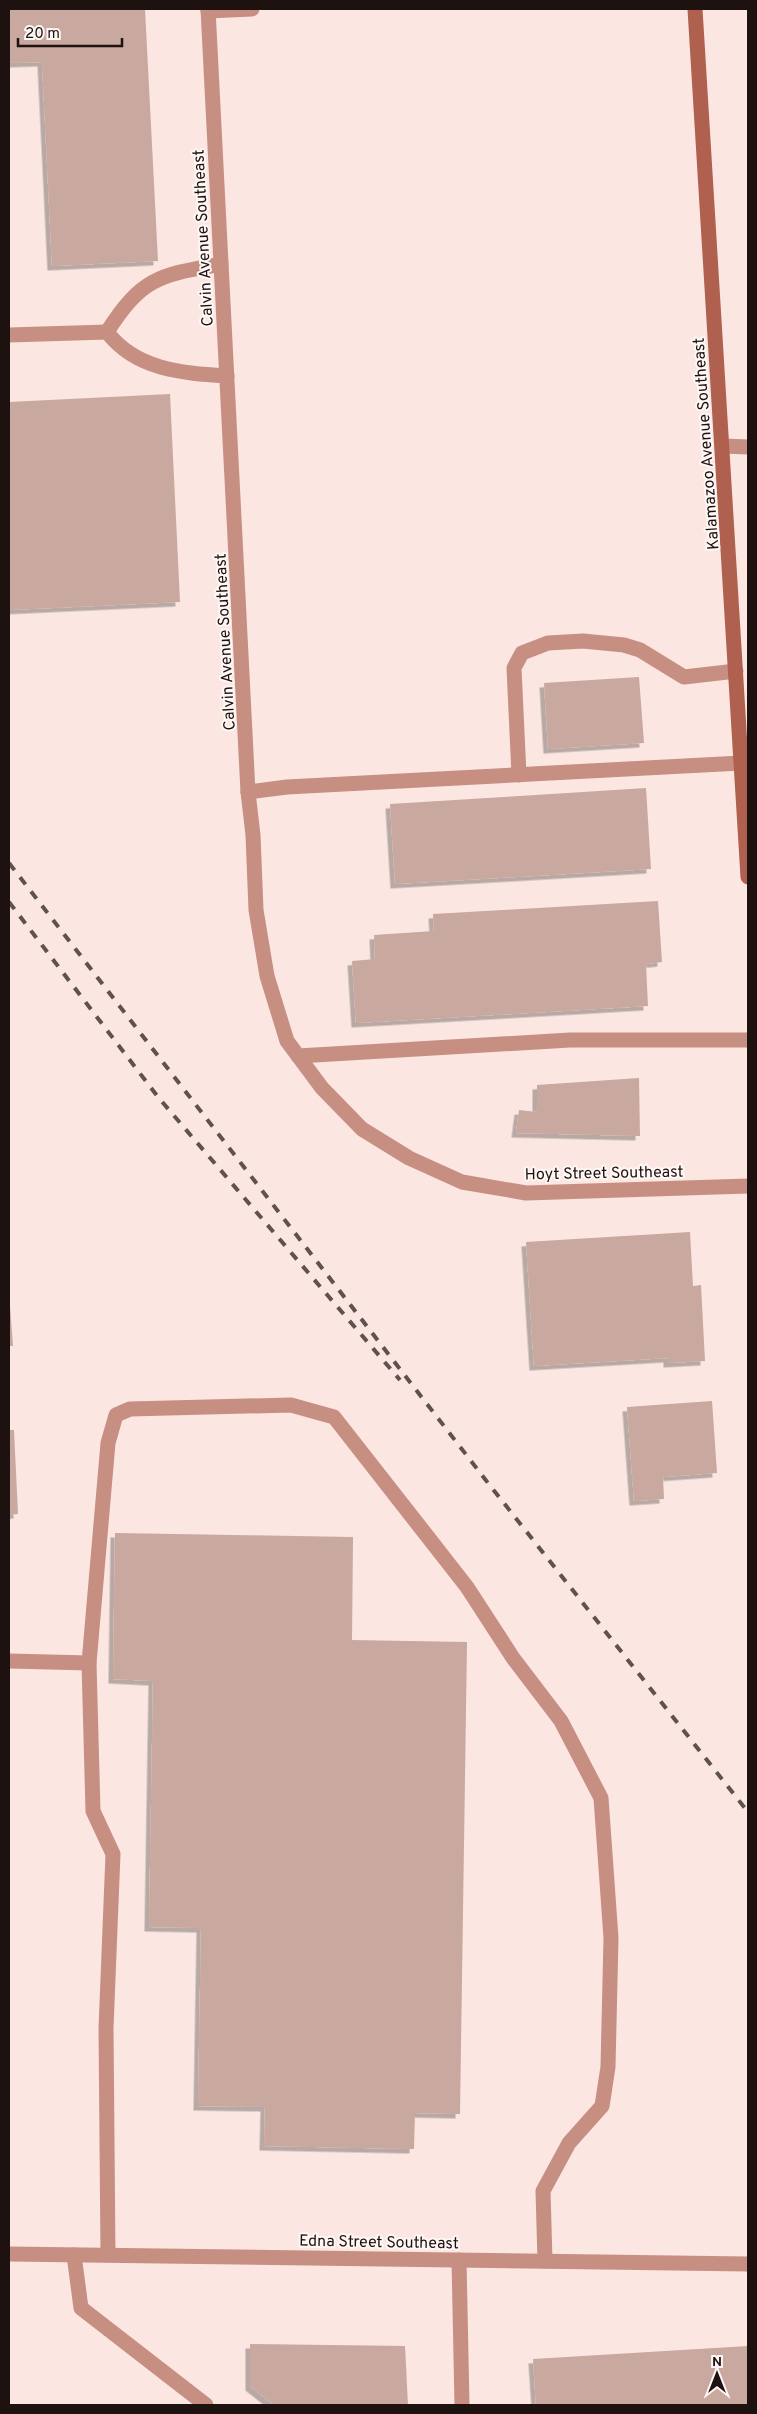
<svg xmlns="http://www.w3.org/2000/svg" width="757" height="2414" font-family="Overpass,sans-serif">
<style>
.building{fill:#c9a8a0;filter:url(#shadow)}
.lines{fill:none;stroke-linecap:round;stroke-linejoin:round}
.lane{stroke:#c78f81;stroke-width:15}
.street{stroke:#c78f81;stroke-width:15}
.secondary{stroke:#b0604e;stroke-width:15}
.rail{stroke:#5f514e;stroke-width:4;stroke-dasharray:9 9;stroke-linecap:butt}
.labels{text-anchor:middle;stroke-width:4;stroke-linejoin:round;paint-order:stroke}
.street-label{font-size:16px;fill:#1d120f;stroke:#fef7f5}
</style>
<defs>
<filter id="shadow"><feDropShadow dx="-4.5" dy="4.5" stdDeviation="0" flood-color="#0004"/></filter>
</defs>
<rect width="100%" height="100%" fill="#fbe6e1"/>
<g class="building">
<polygon points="9,9 145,9 158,261 52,266 42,62 9,63"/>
<polygon points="170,394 180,602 9,610 9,402"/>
<polygon points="639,677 644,743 548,749 544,683"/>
<polygon points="646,788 651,869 395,884 390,804"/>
<polygon points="658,901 662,962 646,964 648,1006 356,1023 352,961 375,959 374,935 434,931 433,914"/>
<polygon points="639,1078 640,1136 516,1133 519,1110 537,1112 537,1085"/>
<polygon points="690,1232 693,1286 701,1285 705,1361 668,1363 668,1358 534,1366 526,1242"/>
<polygon points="9,1292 13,1346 9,1346"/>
<polygon points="712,1401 717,1473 663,1477 664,1499 634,1501 627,1407"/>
<polygon points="9,1430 14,1430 18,1514 9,1515"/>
<polygon points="115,1533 353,1537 352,1640 467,1642 460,2114 415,2113 414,2149 264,2146 265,2107 198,2106 201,1928 149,1927 153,1681 113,1679"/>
<polygon points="250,2344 405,2346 408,2405 274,2405 250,2386"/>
<polygon points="748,2346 748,2405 536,2405 533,2359"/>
</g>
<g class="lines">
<g class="lane">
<path d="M221,264C160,275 142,277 107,332C136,370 182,373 227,376"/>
<polyline points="9,335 107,332"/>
<polyline points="519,775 514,668 522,653 548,643 583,641 624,645 640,650 684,677 736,671"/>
<polyline points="248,792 287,787 741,763"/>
<polyline points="298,1056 570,1040 748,1040"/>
<polyline points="9,1661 89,1663"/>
<polyline points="74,2255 81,2308 206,2405"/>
<polyline points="108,2255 106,2028 113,1854 93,1811 89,1663 108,1443 116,1415 130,1409 291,1405 334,1417 467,1587 513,1658 561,1721 601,1798 611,1938 608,2067 602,2106 569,2143 543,2191 545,2261"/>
<polyline points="459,2260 462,2405"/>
</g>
<g class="street">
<polyline points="208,9 248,792 253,835 256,910 267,976 287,1041 322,1088 362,1129 409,1158 462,1182 526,1193 748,1186"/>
<polyline points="208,11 252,9"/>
<polyline points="723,446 748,447"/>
<polyline points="9,2254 748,2264"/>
</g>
<polyline class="secondary" points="695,9 748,877"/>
<g class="rail">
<polyline points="9,863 488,1483 748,1812"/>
<polyline points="9,902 158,1097 400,1380"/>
</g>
</g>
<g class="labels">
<g class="street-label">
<text transform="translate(202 238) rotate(-93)" y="6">Calvin Avenue Southeast</text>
<text transform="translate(705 444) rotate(-94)" y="6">Kalamazoo Avenue Southeast</text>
<text transform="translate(224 642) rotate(-93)" y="6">Calvin Avenue Southeast</text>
<text transform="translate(604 1172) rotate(-1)" y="6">Hoyt Street Southeast</text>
<text transform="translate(379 2241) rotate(1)" y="6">Edna Street Southeast</text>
</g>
</g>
<rect width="757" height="2414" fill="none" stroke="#1d120f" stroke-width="20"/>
<g transform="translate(717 2374)" stroke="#fef7f5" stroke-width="4" paint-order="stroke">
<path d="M0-4L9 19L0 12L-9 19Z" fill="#1d120f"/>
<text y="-8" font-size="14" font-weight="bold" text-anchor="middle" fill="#1d120f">N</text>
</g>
<path d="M18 38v8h104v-8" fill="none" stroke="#1d120f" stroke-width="2.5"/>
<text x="25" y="38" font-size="15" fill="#1d120f" stroke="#fef7f5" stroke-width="4" paint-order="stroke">20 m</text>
</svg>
